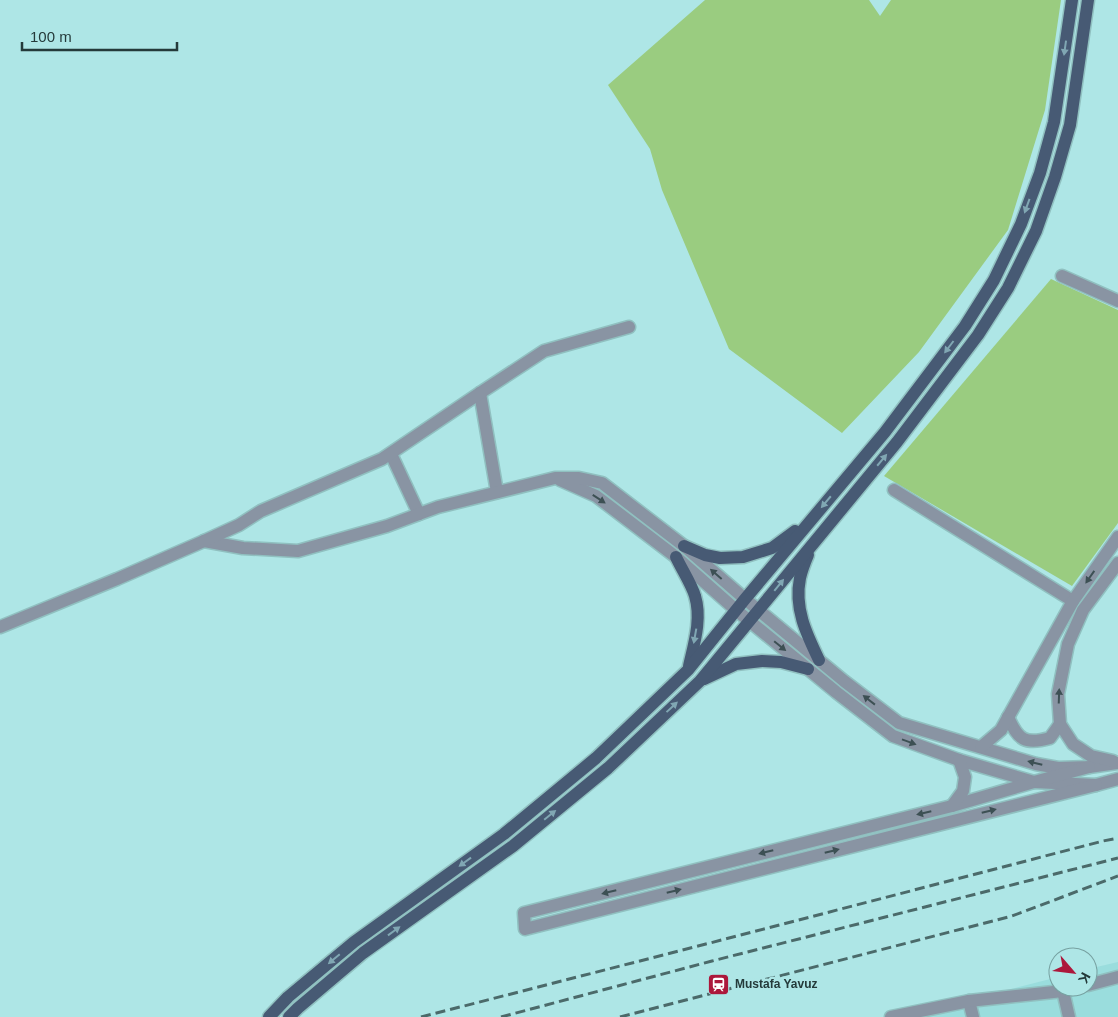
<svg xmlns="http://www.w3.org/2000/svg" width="1118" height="1017" font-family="Arial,sans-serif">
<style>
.built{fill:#9adddd}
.green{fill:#9acc80}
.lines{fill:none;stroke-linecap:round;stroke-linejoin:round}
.minor-casing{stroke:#90c0c0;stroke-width:15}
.major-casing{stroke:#90c0c0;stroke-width:15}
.minor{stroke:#8994a3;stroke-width:12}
.major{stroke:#475a74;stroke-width:12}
.rail{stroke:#4b6a6a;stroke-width:3;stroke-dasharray:10 5;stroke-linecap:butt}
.oneway{fill:#80a7b3}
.oneway2{fill:#3d5054}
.labels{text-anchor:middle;stroke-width:5;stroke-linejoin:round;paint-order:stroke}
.poi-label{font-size:12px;font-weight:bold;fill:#243a3a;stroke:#aee6e6;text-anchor:start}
</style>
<rect width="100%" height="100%" fill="#aee6e6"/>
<polygon class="built" points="1118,962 1118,1017 902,1017 1058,977 1058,987 1088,987 1088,969"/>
<g class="green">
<polygon points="705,0 869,0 880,16 891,0 1061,0 1045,110 1008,230 919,352 842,433 729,349 662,190 650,149 608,85"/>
<polygon points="1051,279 1118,310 1118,523 1072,586 884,476"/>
</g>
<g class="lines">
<defs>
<g id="minor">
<polyline points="1062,276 1118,301"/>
<polyline points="480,393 497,492"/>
<polyline points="391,454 419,514"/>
<polyline points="560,480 596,496 676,557 736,610 836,692 893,736 959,760 1034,782 1096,785 1118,779"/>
<polyline points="894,490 1073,601"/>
<polyline points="204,541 243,548 298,551 387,526 438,507 555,478 579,478 602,483 684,546 745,599 844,681 899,723 1036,764 1058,768 1089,767 1118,763"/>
<polyline points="0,627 117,579 204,541 239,525 261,511 382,459 480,393 544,351 629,327"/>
<path d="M1008,717C1018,740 1025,745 1050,738L1060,724"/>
<polyline points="981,747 1001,730 1073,601 1118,537"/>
<polyline points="1113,761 1091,756 1073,744 1060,724 1058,694 1068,644 1083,610 1118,563"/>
<polyline points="1089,767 1034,782 952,806 524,913 525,929 1096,785"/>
<polyline points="952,806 963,791 965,777 959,760"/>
<polyline points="1088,985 1118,977"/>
<polyline points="1063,991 1069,1017"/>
<polyline points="969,1001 973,1017"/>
<polyline points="891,1017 969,1001 1063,991 1079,987"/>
</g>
<g id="major">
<polyline points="684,546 705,555 720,558 743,557 772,548 795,531"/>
<path d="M808,555C805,562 802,570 800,578C794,608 806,633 819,660"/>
<path d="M676,557C681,568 692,585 695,596C702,619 694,644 689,666"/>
<polyline points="704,679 736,664 762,661 781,662 808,669"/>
<polyline points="269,1017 288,997 354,942 504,834 596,758 688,670 745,599 885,432 965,326 994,280 1021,224 1040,173 1054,122 1072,0"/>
<polyline points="289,1017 298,1008 363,953 513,846 608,768 700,681 897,442 978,335 1008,288 1036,231 1055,177 1070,125 1088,0"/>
</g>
</defs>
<use href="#minor" class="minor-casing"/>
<use href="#major" class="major-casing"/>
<use href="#minor" class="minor"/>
<use href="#major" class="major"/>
<g class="rail">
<polyline points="421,1017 710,943 1103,841 1118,838"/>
<polyline points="501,1017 712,961 1118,858"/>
<polyline points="620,1017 1012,916 1118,876"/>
</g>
</g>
<defs><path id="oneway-solid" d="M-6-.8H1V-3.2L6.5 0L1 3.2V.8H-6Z" transform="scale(1.25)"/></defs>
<g class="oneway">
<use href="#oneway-solid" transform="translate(1065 48) rotate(98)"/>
<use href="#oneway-solid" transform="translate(1027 206) rotate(110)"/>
<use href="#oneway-solid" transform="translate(949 347) rotate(127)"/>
<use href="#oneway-solid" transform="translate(882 460) rotate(-50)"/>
<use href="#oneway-solid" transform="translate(826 502) rotate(130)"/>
<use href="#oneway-solid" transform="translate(779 585) rotate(-51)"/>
<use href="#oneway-solid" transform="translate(695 636) rotate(100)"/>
<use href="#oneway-solid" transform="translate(672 707) rotate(-43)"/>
<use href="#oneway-solid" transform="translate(550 815) rotate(-39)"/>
<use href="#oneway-solid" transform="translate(465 862) rotate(144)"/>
<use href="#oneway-solid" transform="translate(394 931) rotate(-36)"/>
<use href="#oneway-solid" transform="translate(334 959) rotate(140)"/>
</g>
<g class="oneway2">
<use href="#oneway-solid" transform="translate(599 499) rotate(33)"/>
<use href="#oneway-solid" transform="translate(716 574) rotate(-139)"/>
<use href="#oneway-solid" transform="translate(1090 577) rotate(125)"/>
<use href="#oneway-solid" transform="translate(780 646) rotate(39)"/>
<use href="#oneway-solid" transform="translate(1059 696) rotate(-88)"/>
<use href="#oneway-solid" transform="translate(869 700) rotate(-142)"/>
<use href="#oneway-solid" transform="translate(909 742) rotate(20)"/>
<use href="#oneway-solid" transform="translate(1035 763) rotate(-166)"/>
<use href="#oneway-solid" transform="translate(989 811) rotate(-14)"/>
<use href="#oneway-solid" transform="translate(924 813) rotate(167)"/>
<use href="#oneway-solid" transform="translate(832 851) rotate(-14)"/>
<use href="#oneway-solid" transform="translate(766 852) rotate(166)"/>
<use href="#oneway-solid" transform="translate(674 891) rotate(-14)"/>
<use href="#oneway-solid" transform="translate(609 892) rotate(166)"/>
</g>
<defs>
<symbol id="station-square" viewBox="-11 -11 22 22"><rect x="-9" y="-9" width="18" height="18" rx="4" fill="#ac173b" stroke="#aee6e6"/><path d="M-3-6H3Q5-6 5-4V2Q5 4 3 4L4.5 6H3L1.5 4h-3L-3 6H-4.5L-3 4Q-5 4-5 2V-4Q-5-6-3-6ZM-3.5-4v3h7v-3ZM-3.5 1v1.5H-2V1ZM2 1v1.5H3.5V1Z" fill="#fff"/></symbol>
</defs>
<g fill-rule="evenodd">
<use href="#station-square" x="706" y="972" width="25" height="25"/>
</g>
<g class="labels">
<g class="poi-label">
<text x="735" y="988">Mustafa Yavuz</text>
</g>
</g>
<g transform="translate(1073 972) rotate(118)"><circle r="24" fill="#aee6e6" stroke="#77a1a1"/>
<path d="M0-4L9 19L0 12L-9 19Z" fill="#ac173b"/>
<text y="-8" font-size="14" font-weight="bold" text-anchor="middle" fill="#243a3a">K</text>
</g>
<path d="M22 42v8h155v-8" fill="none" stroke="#243a3a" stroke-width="2.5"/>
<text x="30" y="42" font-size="15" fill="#243a3a" stroke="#aee6e6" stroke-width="4" paint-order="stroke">100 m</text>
</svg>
